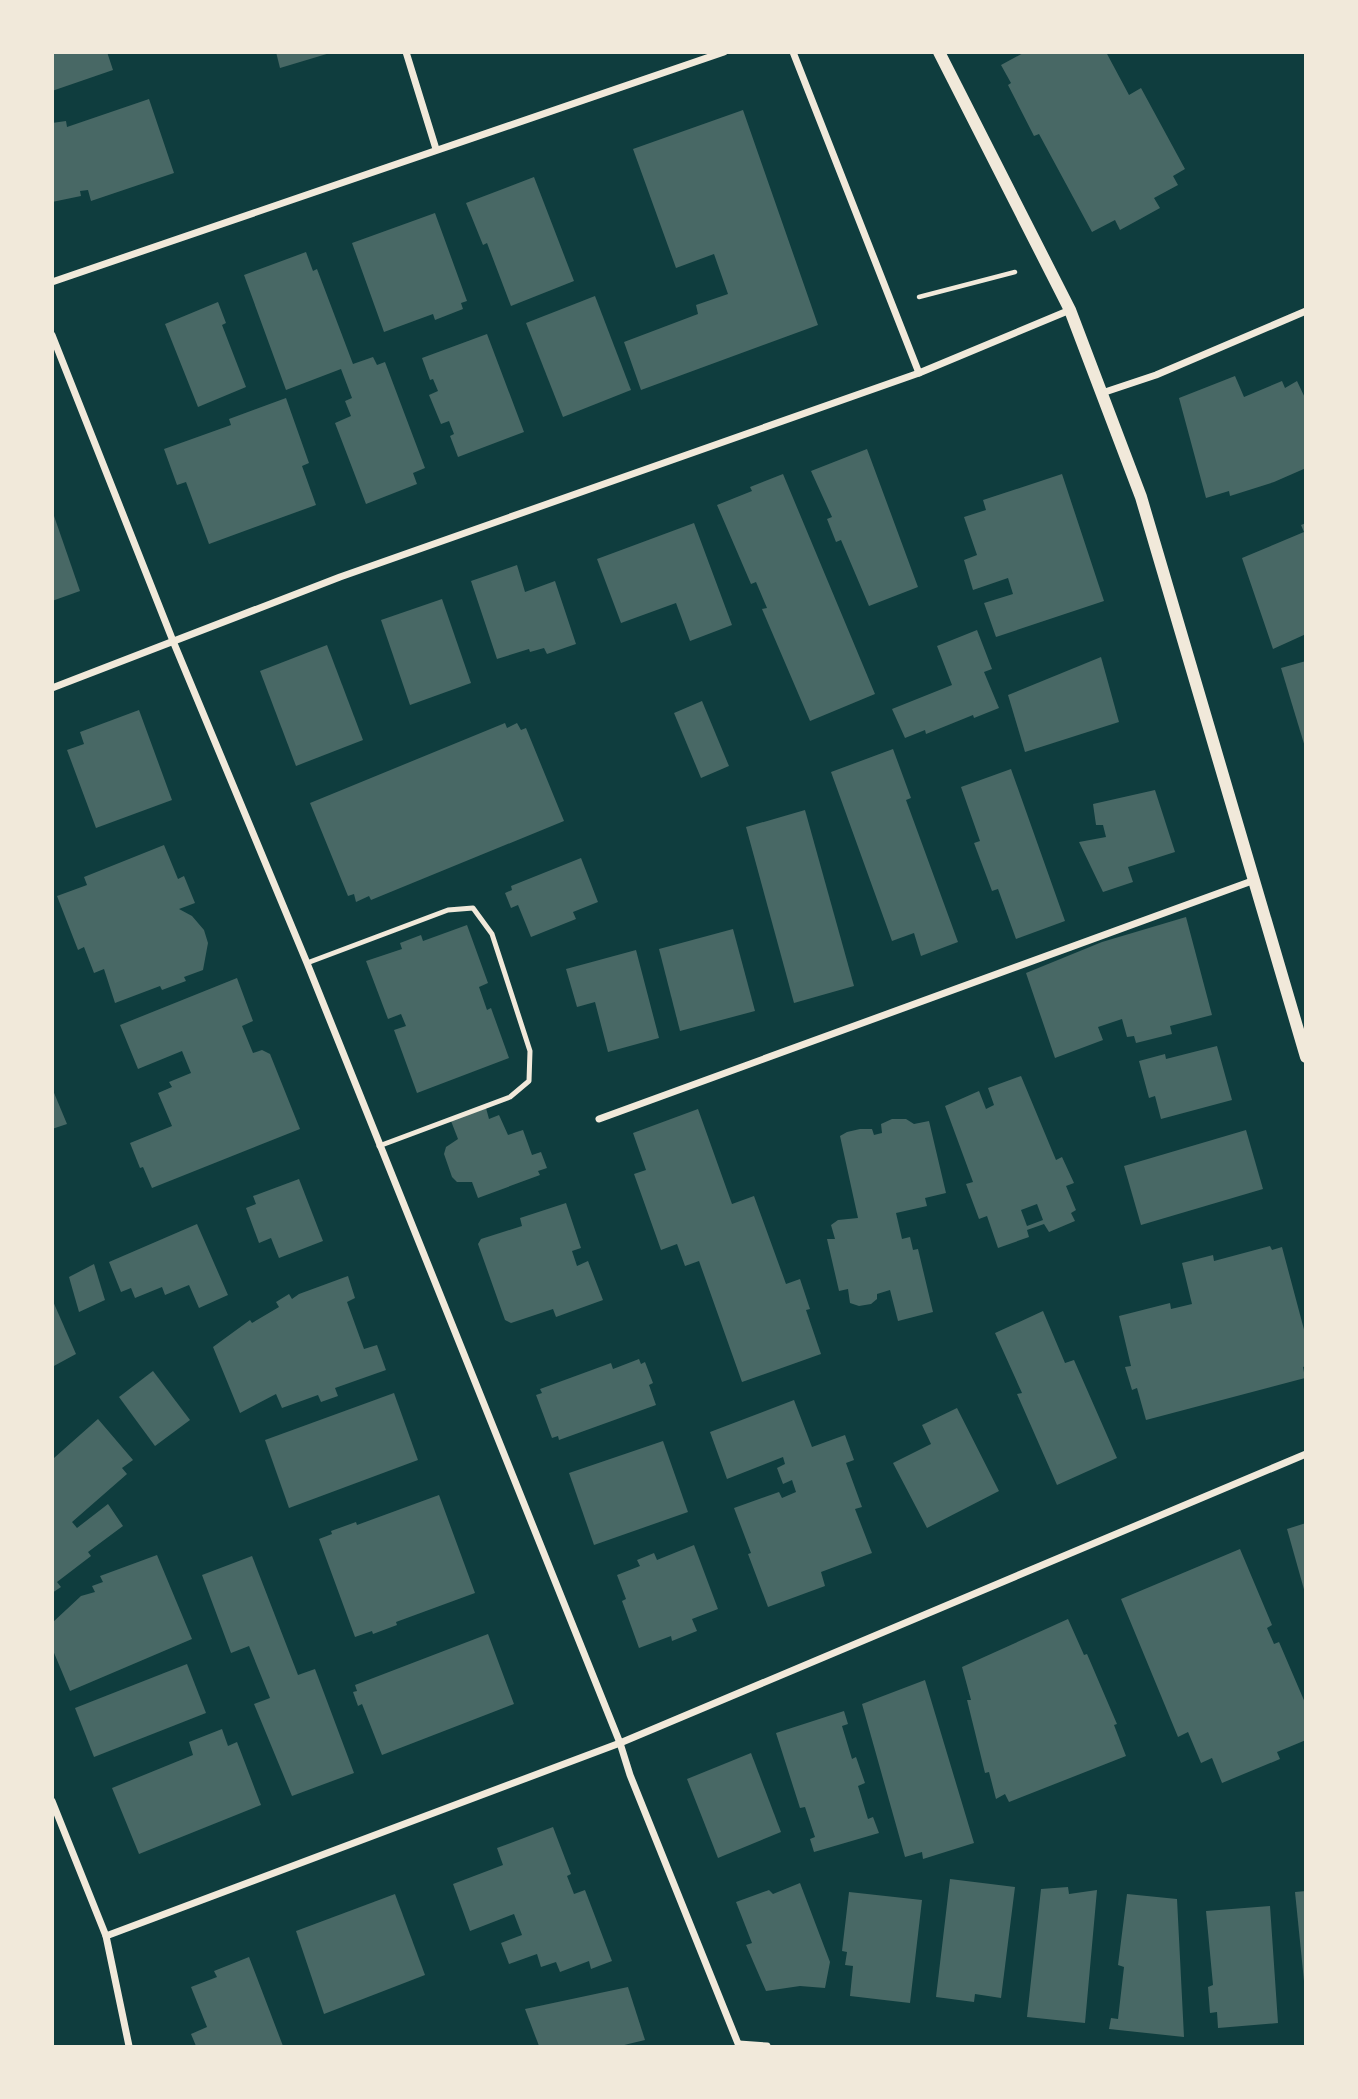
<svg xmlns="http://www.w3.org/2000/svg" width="1358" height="2099" font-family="Lato,sans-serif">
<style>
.building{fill:#486865;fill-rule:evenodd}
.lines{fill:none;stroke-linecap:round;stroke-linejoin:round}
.path{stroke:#f1e9da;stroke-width:4.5}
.service{stroke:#f1e9da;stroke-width:5}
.minor{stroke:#f1e9da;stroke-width:7}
.tertiary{stroke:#f1e9da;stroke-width:12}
</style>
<rect width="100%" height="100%" fill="#0f3d3e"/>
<g class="building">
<polygon points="52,52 107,52 113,70 52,91"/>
<polygon points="276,52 330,52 330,53 280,68"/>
<polygon points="1025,52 1106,52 1129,95 1141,88 1185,169 1173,176 1178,185 1154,198 1160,208 1120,230 1115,220 1092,232 1039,134 1034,136 1008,85 1011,83 1001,65"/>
<polygon points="149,99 174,173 91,201 88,190 80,191 81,196 52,202 52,123 66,121 67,127"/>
<polygon points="743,110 818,325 641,390 624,342 698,314 696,305 728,294 714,254 676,268 633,149"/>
<polygon points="534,177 574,281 511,306 487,243 483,245 466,203"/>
<polygon points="435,213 467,301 461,303 463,309 435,320 433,314 384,332 352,243"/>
<polygon points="306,252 313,271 317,269 353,364 373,357 377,365 385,362 425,468 413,473 417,484 366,504 335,423 351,416 345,401 352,398 341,369 286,390 244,275"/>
<polygon points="595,296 631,390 563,417 526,323"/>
<polygon points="218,302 226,323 222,325 246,387 198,407 165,324"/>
<polygon points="487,334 524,432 458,457 450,436 454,434 449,421 441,424 429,395 438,391 433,379 430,380 422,358"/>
<polygon points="1235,376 1244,397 1282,381 1285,388 1297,381 1306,400 1306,468 1274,482 1230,496 1229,491 1206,498 1179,398"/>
<polygon points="286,398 309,463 302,466 316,505 209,544 186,482 177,485 164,449 231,425 229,419"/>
<polygon points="867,449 918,587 869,606 841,540 836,542 827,519 832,517 811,471"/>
<polygon points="783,474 875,694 810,721 762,609 767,608 756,582 751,584 717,505 752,491 750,487"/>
<polygon points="1062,474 1104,601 996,637 984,603 1013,594 1008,578 973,590 964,560 977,555 964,517 986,510 983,500"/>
<polygon points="53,513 80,591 52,601 52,514"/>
<polygon points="694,523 732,625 690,641 676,603 621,623 597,559"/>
<polygon points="1306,523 1306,634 1273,649 1242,558 1304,532 1301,525"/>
<polygon points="517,565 525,592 555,581 576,644 547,654 544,648 530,652 529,649 497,659 471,581"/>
<polygon points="442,599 471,683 410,705 381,620"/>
<polygon points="977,630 992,669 984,672 999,708 974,718 973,715 926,734 925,730 905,738 892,709 952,685 937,646"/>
<polygon points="327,645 363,740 296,766 260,671"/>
<polygon points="1101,657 1119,722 1025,752 1008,695"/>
<polygon points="1306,661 1306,747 1305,747 1281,668"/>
<polygon points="702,701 729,766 701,778 674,713"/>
<polygon points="139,710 172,800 96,828 67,750 84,744 80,732"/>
<polygon points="505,723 507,728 517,723 521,730 526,728 564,821 371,900 369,896 356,902 354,894 348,896 310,803"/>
<polygon points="893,749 911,798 906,800 958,942 921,956 914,933 892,941 831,772"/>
<polygon points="1011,769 1065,921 1016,939 998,889 992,891 974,843 980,841 961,787"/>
<polygon points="1155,790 1175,852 1128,867 1133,882 1103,892 1079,842 1106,837 1103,825 1096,825 1093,804"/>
<polygon points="805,810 854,986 794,1003 746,827"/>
<polygon points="164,845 178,879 184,876 195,903 179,909 192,916 204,930 208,943 203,970 184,977 186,981 162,990 160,986 115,1003 104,969 94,973 84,947 78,950 57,896 87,885 84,877"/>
<polygon points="581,858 598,902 573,912 576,919 531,937 518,905 511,908 505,893 512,890 511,886"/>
<polygon points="1186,917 1212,1015 1170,1026 1172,1034 1136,1043 1134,1036 1127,1037 1122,1019 1098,1027 1103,1040 1055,1058 1026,973 1102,942"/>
<polygon points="467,925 488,983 479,987 487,1010 491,1008 509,1058 417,1093 394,1030 406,1026 401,1014 388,1019 366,961 402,949 400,943 421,935 423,941"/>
<polygon points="733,929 755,1011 680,1031 659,949"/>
<polygon points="636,950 659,1038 608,1052 595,1002 577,1007 566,969"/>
<polygon points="237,978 253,1021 242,1026 253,1053 262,1050 270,1054 300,1129 152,1188 143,1167 140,1168 130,1143 172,1126 158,1093 172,1087 169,1082 191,1073 182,1051 138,1069 120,1025"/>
<polygon points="1217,1046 1232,1100 1161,1119 1155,1096 1149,1098 1139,1061 1165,1054 1166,1059"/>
<path d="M1021,1076L1056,1160L1062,1157L1074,1183L1066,1186L1076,1210L1071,1213L1075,1221L1049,1232L1044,1224L1027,1230L1029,1237L998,1248L987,1216L979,1219L966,1184L973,1182L945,1106L979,1091L986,1109L994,1105L988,1088ZM1037,1204L1043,1220L1027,1226L1021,1210Z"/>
<polygon points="52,1088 67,1124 52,1129"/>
<polygon points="486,1108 489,1119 499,1115 508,1135 523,1130 532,1155 541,1152 547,1168 538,1171 540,1175 478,1198 472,1182 457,1182 452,1177 444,1154 446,1147 458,1139 451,1121"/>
<polygon points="698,1109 732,1204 754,1196 786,1284 800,1279 810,1309 806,1310 821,1354 742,1382 699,1261 685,1266 677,1244 661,1250 634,1174 646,1170 633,1133"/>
<polygon points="892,1119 906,1119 914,1124 929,1121 946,1193 925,1198 927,1206 896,1213 902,1239 910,1237 913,1250 918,1249 933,1312 898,1321 890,1290 877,1294 877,1299 871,1304 859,1306 850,1303 848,1289 839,1291 827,1239 835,1239 831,1225 838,1220 858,1218 840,1136 847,1132 860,1129 872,1129 874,1135 882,1133 881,1124"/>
<polygon points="1246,1130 1263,1189 1141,1225 1124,1166"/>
<polygon points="299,1179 323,1241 279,1258 271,1238 259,1243 246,1208 256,1204 253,1196"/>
<polygon points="566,1203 581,1248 572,1251 577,1266 588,1261 603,1300 556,1317 553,1309 511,1323 505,1320 478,1244 481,1239 522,1226 520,1218"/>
<polygon points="197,1224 228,1295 199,1308 189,1285 165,1295 162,1287 135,1298 131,1288 121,1292 109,1262"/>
<polygon points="1270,1246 1272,1250 1282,1247 1306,1337 1306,1366 1303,1367 1305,1378 1146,1420 1137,1388 1132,1390 1125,1367 1131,1366 1119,1316 1170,1303 1171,1309 1192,1304 1182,1263 1213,1255 1214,1261"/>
<polygon points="94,1264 105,1300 79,1312 69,1277"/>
<polygon points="348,1276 355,1298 347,1302 364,1349 377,1345 386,1370 335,1388 338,1396 321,1402 318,1395 282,1408 276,1394 240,1413 213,1347 250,1320 252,1323 279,1307 276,1302 289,1294 292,1299 299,1294"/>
<polygon points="52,1299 76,1354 52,1367"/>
<polygon points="1043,1311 1065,1363 1074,1360 1117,1458 1057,1485 1017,1394 1022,1393 995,1333"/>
<polygon points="639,1359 641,1364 645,1362 653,1383 649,1385 656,1405 559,1440 558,1436 552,1438 536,1395 542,1393 540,1389 611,1363 613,1369"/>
<polygon points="153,1371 190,1420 155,1446 119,1397"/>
<polygon points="394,1393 418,1460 289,1508 265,1440"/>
<polygon points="794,1400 812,1447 845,1435 854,1460 846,1463 862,1507 855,1509 872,1553 821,1572 825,1586 768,1607 748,1554 751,1553 734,1508 779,1492 782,1498 796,1492 792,1480 783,1484 777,1468 785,1464 783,1457 727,1479 710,1432"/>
<polygon points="957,1408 999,1491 927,1528 893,1463 931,1444 922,1425"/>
<polygon points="98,1419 133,1460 122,1468 127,1474 72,1522 77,1528 108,1504 123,1526 88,1552 91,1556 57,1582 61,1587 52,1593 52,1457 54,1458"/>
<polygon points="663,1441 688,1512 594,1545 569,1473"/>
<polygon points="439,1495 475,1593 396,1622 397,1625 373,1634 372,1631 355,1637 319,1539 332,1534 331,1531 356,1522 357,1525"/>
<polygon points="1306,1523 1306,1593 1305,1593 1287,1529"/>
<polygon points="694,1545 718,1609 692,1619 697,1631 672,1641 671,1636 639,1648 622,1601 626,1599 617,1575 640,1566 637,1560 654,1553 657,1560"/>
<polygon points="1240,1549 1272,1625 1267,1628 1274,1644 1279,1642 1306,1705 1306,1740 1277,1752 1280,1759 1222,1783 1212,1758 1201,1763 1188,1732 1178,1737 1121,1599"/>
<polygon points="157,1555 192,1639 70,1691 52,1648 52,1623 81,1596 95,1592 92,1586 103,1582 100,1576"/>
<polygon points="252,1556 298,1675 315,1669 354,1773 292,1796 254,1704 270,1698 249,1646 231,1653 202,1575"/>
<polygon points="1068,1619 1084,1655 1087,1654 1117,1724 1114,1725 1126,1756 1009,1802 1005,1794 996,1799 989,1772 985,1773 967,1700 971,1700 962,1667"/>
<polygon points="488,1634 514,1704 382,1755 362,1704 358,1706 353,1692 357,1691 355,1685"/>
<polygon points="187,1664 206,1713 94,1757 75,1708"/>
<polygon points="925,1680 974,1843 923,1859 922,1852 905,1857 862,1704"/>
<polygon points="844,1711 848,1724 842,1726 852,1759 856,1757 865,1783 858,1786 868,1819 873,1817 879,1833 814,1852 810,1839 815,1837 805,1807 800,1808 776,1733"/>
<polygon points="222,1729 228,1746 237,1742 261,1805 139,1854 112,1788 193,1755 189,1742"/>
<polygon points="751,1753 781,1832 718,1858 687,1779"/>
<polygon points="553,1827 571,1874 567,1876 574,1894 585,1890 612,1961 591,1969 589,1961 560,1972 556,1962 541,1967 537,1954 509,1964 501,1943 522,1935 514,1914 470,1931 453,1884 503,1865 497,1848"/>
<polygon points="950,1879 1015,1887 1001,1998 975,1994 974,2002 936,1997"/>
<polygon points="800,1883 830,1962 825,1988 800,1986 766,1991 746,1945 752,1943 736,1902 769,1890 773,1894"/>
<polygon points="1068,1887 1069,1894 1097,1890 1085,2023 1027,2017 1041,1889"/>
<polygon points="1306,1891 1306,1981 1304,1981 1295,1892"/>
<polygon points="849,1892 922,1900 910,2003 850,1996 853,1966 845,1965 847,1952 842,1951"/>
<polygon points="395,1894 425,1975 324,2014 296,1931"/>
<polygon points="1127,1894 1177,1899 1184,2037 1109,2029 1111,2018 1118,2019 1124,1967 1118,1965"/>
<polygon points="1270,1906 1278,2023 1218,2028 1217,2012 1210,2013 1208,1987 1213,1985 1206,1911"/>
<polygon points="249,1957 283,2046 196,2046 191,2034 207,2027 191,1987 217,1977 214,1971"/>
<polygon points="628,1987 645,2040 620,2046 539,2046 525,2009"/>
</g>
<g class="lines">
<polyline class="path" points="919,297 1015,272"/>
<polyline class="service" points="307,963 448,910 473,908 492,934 530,1051 529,1081 510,1097 379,1146"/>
<g class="minor">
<polyline points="406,52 436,149"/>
<polyline points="793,52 919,373"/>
<polyline points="52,282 724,52"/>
<polyline points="52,335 173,641 307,963 620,1743 630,1775 739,2046"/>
<polyline points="1102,393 1156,375 1306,311"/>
<polyline points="52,688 340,577 919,373 1070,310"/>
<polyline points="599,1119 1252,881"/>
<polyline points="52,1801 106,1936 129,2046"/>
<polyline points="106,1936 620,1743 1306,1454"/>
<polyline points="739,2044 767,2046"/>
</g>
<polyline class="tertiary" points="939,52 1070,310 1141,497 1306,1057"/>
</g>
<rect width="1358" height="2099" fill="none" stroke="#f1e9da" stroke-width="108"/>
</svg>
